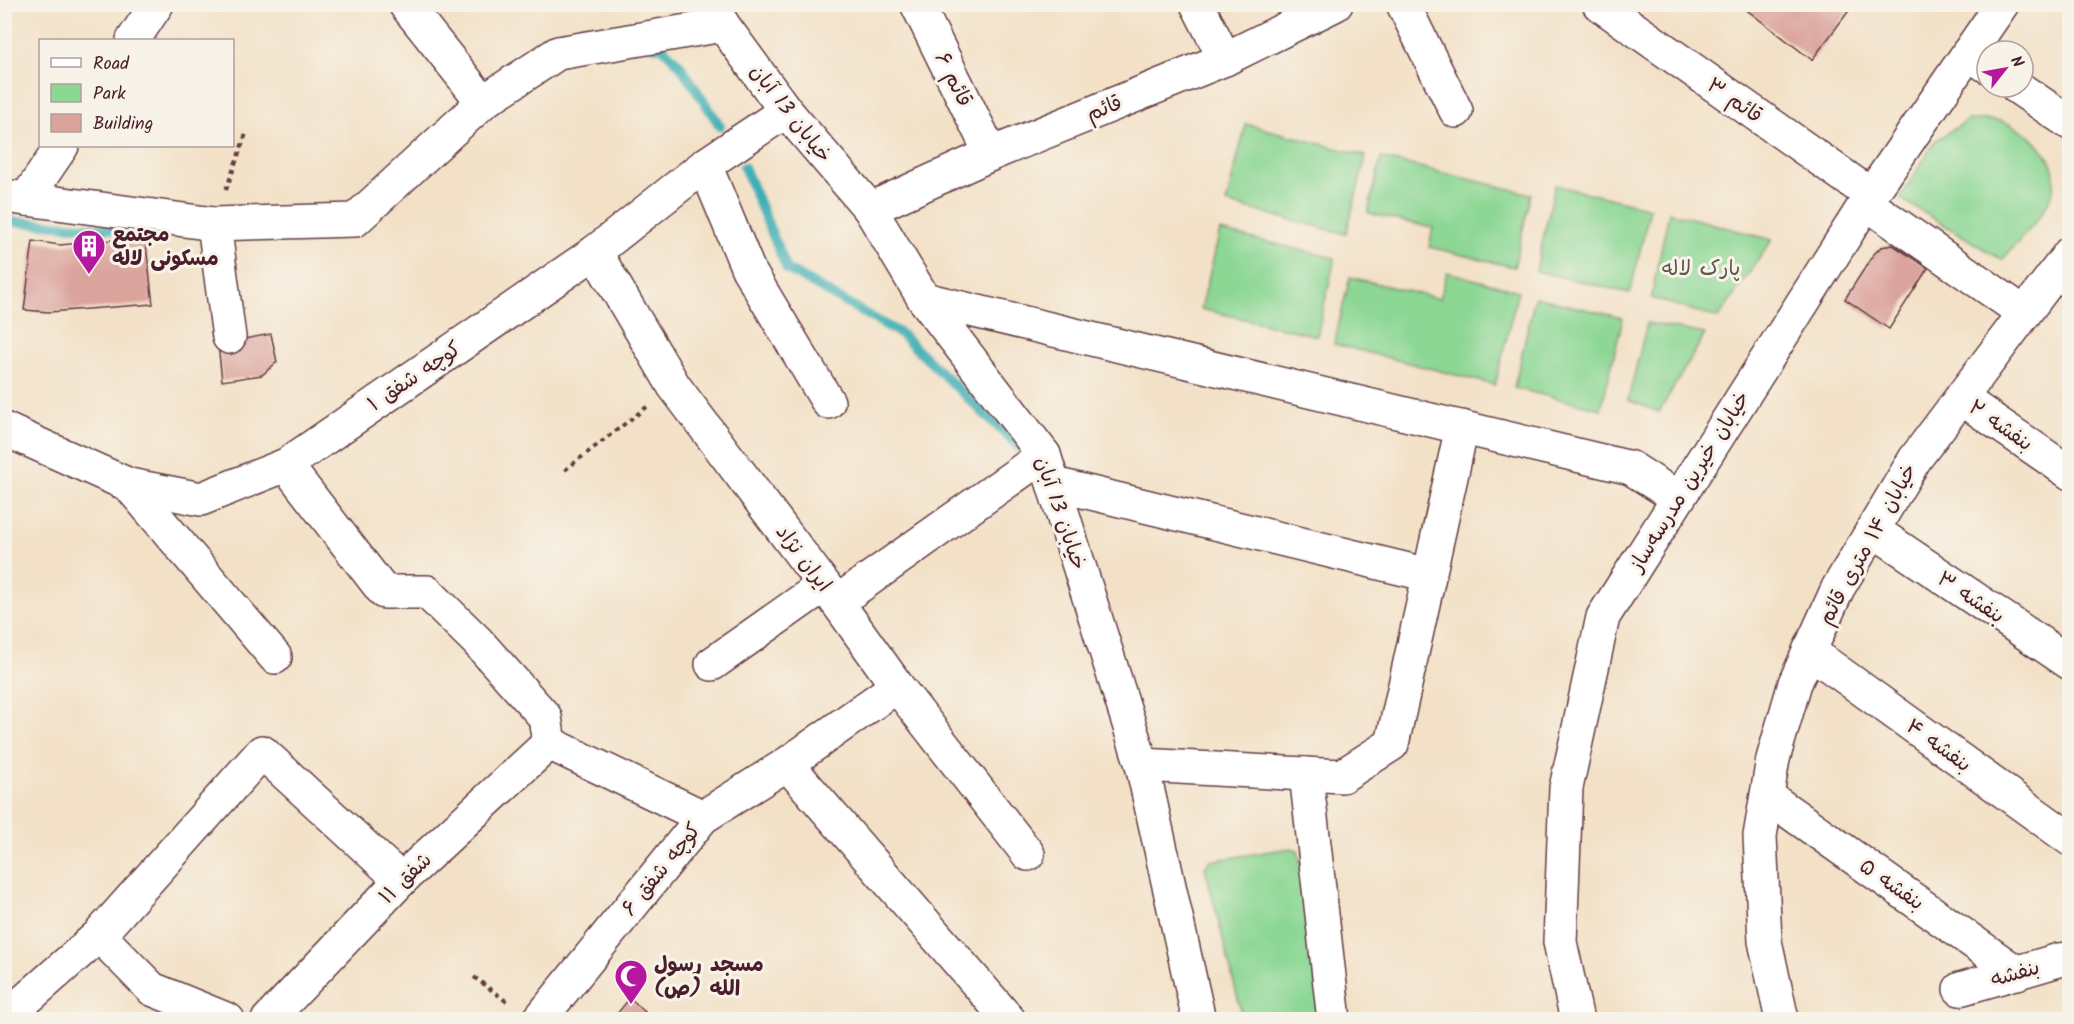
<svg xmlns="http://www.w3.org/2000/svg" width="2074" height="1024" font-family="Kalam,'Playpen Sans Arabic',sans-serif">
<style>
.green{fill:#8cd794;stroke:#6b7b60;stroke-width:1.5}
.lines{fill:none;stroke-linecap:round;stroke-linejoin:round}
.stream{stroke:#3dafb5;stroke-width:10}
.building{fill:#daa39c}
.street-casing{stroke:#633c42;stroke-width:36}
.secondary-casing{stroke:#633c42;stroke-width:36}
.path{stroke:#633c42;stroke-width:4;stroke-dasharray:4.5 4.5;stroke-linecap:butt}
.street{stroke:#fff;stroke-width:33}
.secondary{stroke:#fff;stroke-width:33}
.labels{text-anchor:middle;stroke-width:6;stroke-linejoin:round;paint-order:stroke}
.street-label{font-size:21px;fill:#4a1f2b;stroke:#f7f3e8}
.poi-label{font-size:21px;font-weight:bold;fill:#4a1f2b;stroke:#f7f3e8;text-anchor:start}
.park-label{font-size:21px;fill:#5e564a;stroke:#f7f3e8}
</style>
<rect width="100%" height="100%" fill="#f7f3e8"/>
<filter id="ink" filterUnits="userSpaceOnUse"><feTurbulence type="fractalNoise" baseFrequency=".0167" numOctaves="2"/><feDisplacementMap in="SourceGraphic" scale="12" xChannelSelector="R" yChannelSelector="G"/><feConvolveMatrix kernelMatrix="1 2 1 2 8 2 1 2 1" color-interpolation-filters="sRGB"/></filter>
<filter id="wash" filterUnits="userSpaceOnUse"><feTurbulence type="fractalNoise" baseFrequency=".008" numOctaves="4" result="noise"/><feDisplacementMap in="SourceGraphic" scale="24" xChannelSelector="R" yChannelSelector="G"/><feGaussianBlur stdDeviation="1.35" result="paint"/><feColorMatrix in="noise" values="0 0 0 0 0 0 0 0 0 0 0 0 0 0 0 0 0 1.4 0 .05"/><feComposite in="paint" operator="in"/></filter>
<g filter="url(#wash)">
<rect width="100%" height="100%" fill="#f3e1c7"/>
<g class="green">
<path d="M1968,120C1978,120 1991,119 2000,121C2028,129 2061,157 2053,189C2046,216 2020,239 2002,260L1900,198L1935,141Z"/>
<polygon points="1246,124 1366,156 1346,234 1226,203"/>
<polygon points="1381,158 1531,194 1514,267 1429,247 1433,228 1368,213"/>
<polygon points="1555,185 1650,208 1630,293 1536,271"/>
<polygon points="1669,212 1772,240 1718,318 1651,298"/>
<polygon points="1220,231 1335,258 1317,336 1201,309"/>
<polygon points="1447,272 1518,291 1495,385 1334,344 1350,277 1440,299"/>
<polygon points="1535,297 1623,318 1601,409 1514,388"/>
<polygon points="1647,323 1705,334 1659,412 1628,400"/>
<polygon points="1291,848 1298,850 1300,859 1322,1019 1243,1019 1205,867 1210,861"/>
</g>
<g class="lines">
<g class="stream">
<polyline points="655,47 661,46 680,65 720,126"/>
<polyline points="744,167 787,269 901,334 1021,449"/>
<polyline points="4,221 166,233"/>
</g>
</g>
<g id="blocks">
<g class="building">
<polygon points="1739,4 1854,4 1812,60"/>
<polygon points="145,237 153,304 49,312 24,310 33,241 60,245"/>
<polygon points="1893,245 1928,268 1889,329 1845,299 1873,255 1881,247"/>
<polygon points="271,334 277,362 262,375 222,381 218,344"/>
<polygon points="630,998 645,1012 639,1020 612,1020"/>
</g>
</g>
</g>
<g filter="url(#ink)">
<use href="#blocks" fill-opacity="0" stroke="#633c42" stroke-width="1.5"/>
<g class="lines">
<defs>
<g id="street">
<polyline points="405,4 483,102"/>
<polyline points="711,4 723,25 786,111 870,209 924,299 1044,455 1142,765 1199,1020"/>
<polyline points="917,4 991,154"/>
<polyline points="1197,4 1225,59"/>
<polyline points="1403,4 1456,111"/>
<polyline points="1599,4 1871,195"/>
<polyline points="133,40 157,4"/>
<polyline points="1968,53 1987,66"/>
<polyline points="2017,87 2070,123"/>
<polyline points="705,165 748,269 828,402"/>
<polyline points="4,196 214,224 355,220 483,102 558,53 723,25"/>
<polyline points="26,199 62,146"/>
<polyline points="1866,203 2024,313"/>
<polyline points="870,209 991,154 1225,59 1336,4"/>
<polyline points="214,224 229,337"/>
<polyline points="595,252 674,386 837,602 897,686 1028,854"/>
<polyline points="924,299 1631,468 1678,498"/>
<polyline points="1961,398 2070,473"/>
<polyline points="4,429 129,485 201,499 286,465 595,252 705,165 786,111"/>
<polyline points="286,465 384,592 427,592 477,641 545,717 549,743 703,817"/>
<polyline points="1054,484 1429,575"/>
<polyline points="129,485 275,657"/>
<polyline points="1873,530 2070,663"/>
<polyline points="837,602 1044,455"/>
<polyline points="1809,651 2070,839"/>
<polyline points="712,664 824,585"/>
<polyline points="787,764 1009,1020"/>
<polyline points="1142,765 1342,776 1392,744 1462,427"/>
<polyline points="1306,774 1334,1020"/>
<polyline points="1767,796 2017,973"/>
<polyline points="99,935 152,989 228,1020"/>
<polyline points="1960,989 2059,960 2070,959"/>
<polyline points="4,1019 99,935 262,752 401,880"/>
<polyline points="268,1020 401,880 549,743"/>
<polyline points="539,1020 703,817 787,764 897,686"/>
<polyline points="1782,1020 1765,941 1760,836 1773,759 1795,683 1838,588 1915,459 2070,253"/>
</g>
<polyline id="secondary" points="1577,1020 1560,942 1566,788 1603,617 1871,195 2002,4"/>
</defs>
<use href="#street" class="street-casing"/>
<use href="#secondary" class="secondary-casing"/>
<g class="path">
<polyline points="226,190 247,131"/>
<polyline points="565,470 648,406"/>
<polyline points="474,977 510,1004"/>
</g>
<use href="#street" class="street"/>
<use href="#secondary" class="secondary"/>
</g>
</g>
<defs>
<symbol id="building-pin" viewBox="-11 -11 22 30"><path d="M0 17L-7.5 6A9.5 9.5 0 1 1 7.5 6Z" fill="#b5179e" stroke="#f7f3e8"/><path d="M-4-6H4V6H1V3H-1V6H-4ZM-2.5-4.3h1.7v1.8h-1.7ZM.8-4.3h1.7v1.8H.8ZM-2.5-1h1.7V.8h-1.7ZM.8-1h1.7V.8H.8Z" fill="#fff"/></symbol>
<symbol id="mosque-pin" viewBox="-11 -11 22 30"><path d="M0 17L-7.5 6A9.5 9.5 0 1 1 7.5 6Z" fill="#b5179e" stroke="#f7f3e8"/><path d="M3.5-4.9A6 6 0 1 0 3.5 4.9A5 5 0 1 1 3.5-4.9Z" fill="#fff"/></symbol>
</defs>
<g fill-rule="evenodd">
<use href="#building-pin" x="70" y="227" width="38" height="52"/>
<use href="#mosque-pin" x="612" y="957" width="38" height="52"/>
</g>
<g class="labels">
<g class="street-label">
<text transform="translate(954 79) rotate(64)" y="7">قائم ۶</text>
<text transform="translate(1735 100) rotate(35)" y="7">قائم ۳</text>
<text transform="translate(1104 108) rotate(-22)" y="7">قائم</text>
<text transform="translate(791 113) rotate(52)" y="7">خیابان 13 آبان</text>
<text transform="translate(414 376) rotate(-34)" y="7">کوچه شفق ۱</text>
<text transform="translate(2001 425) rotate(35)" y="7">بنفشه ۲</text>
<text transform="translate(1689 481) rotate(-58)" y="7">خیابان خیرین مدرسه‌ساز</text>
<text transform="translate(1061 513) rotate(71)" y="7">خیابان 13 آبان</text>
<text transform="translate(1867 544) rotate(-61)" y="7">خیابان ۱۴ متری قائم</text>
<text transform="translate(804 558) rotate(53)" y="7">ایران نژاد</text>
<text transform="translate(1971 597) rotate(34)" y="7">بنفشه ۳</text>
<text transform="translate(1939 745) rotate(36)" y="7">بنفشه ۴</text>
<text transform="translate(661 869) rotate(-51)" y="7">کوچه شفق ۶</text>
<text transform="translate(405 878) rotate(-44)" y="7">شفق ۱۱</text>
<text transform="translate(1892 884) rotate(35)" y="7">بنفشه ۵</text>
<text transform="translate(2015 973) rotate(-16)" y="7">بنفشه</text>
</g>
<g class="poi-label">
<text x="112" y="241">مجتمع<tspan x="112" dy="24">مسکونی لاله</tspan></text>
<text x="654" y="971">مسجد رسول<tspan x="654" dy="24">الله (ص)</tspan></text>
</g>
<g class="park-label">
<text x="1701" y="275">پارک لاله</text>
</g>
</g>
<rect width="2074" height="1024" fill="none" stroke="#f7f3e8" stroke-width="24"/>
<rect x="39" y="39" width="195" height="108" fill="#f7f3e8" stroke="#b29e9c" stroke-width="1.5"/>
<rect x="51" y="58" width="30" height="9" fill="#ffffff" stroke="#b29e9c" stroke-width="1.5"/>
<text x="93" y="69" font-size="18" fill="#4a1f2b">Road</text>
<rect x="51" y="84" width="30" height="18" fill="#8cd794" stroke="#b29e9c" stroke-width="1.5"/>
<text x="93" y="99" font-size="18" fill="#4a1f2b">Park</text>
<rect x="51" y="114" width="30" height="18" fill="#daa39c" stroke="#b29e9c" stroke-width="1.5"/>
<text x="93" y="129" font-size="18" fill="#4a1f2b">Building</text>
<g transform="translate(2005 69) rotate(59)"><circle r="28" fill="#f7f3e8" stroke="#b29e9c" stroke-width="1.5"/>
<path d="M0-4.5L10 22L0 15L-10 22Z" fill="#b5179e"/>
<text y="-9" font-size="16" font-weight="bold" text-anchor="middle" fill="#4a1f2b">N</text>
</g>
</svg>
